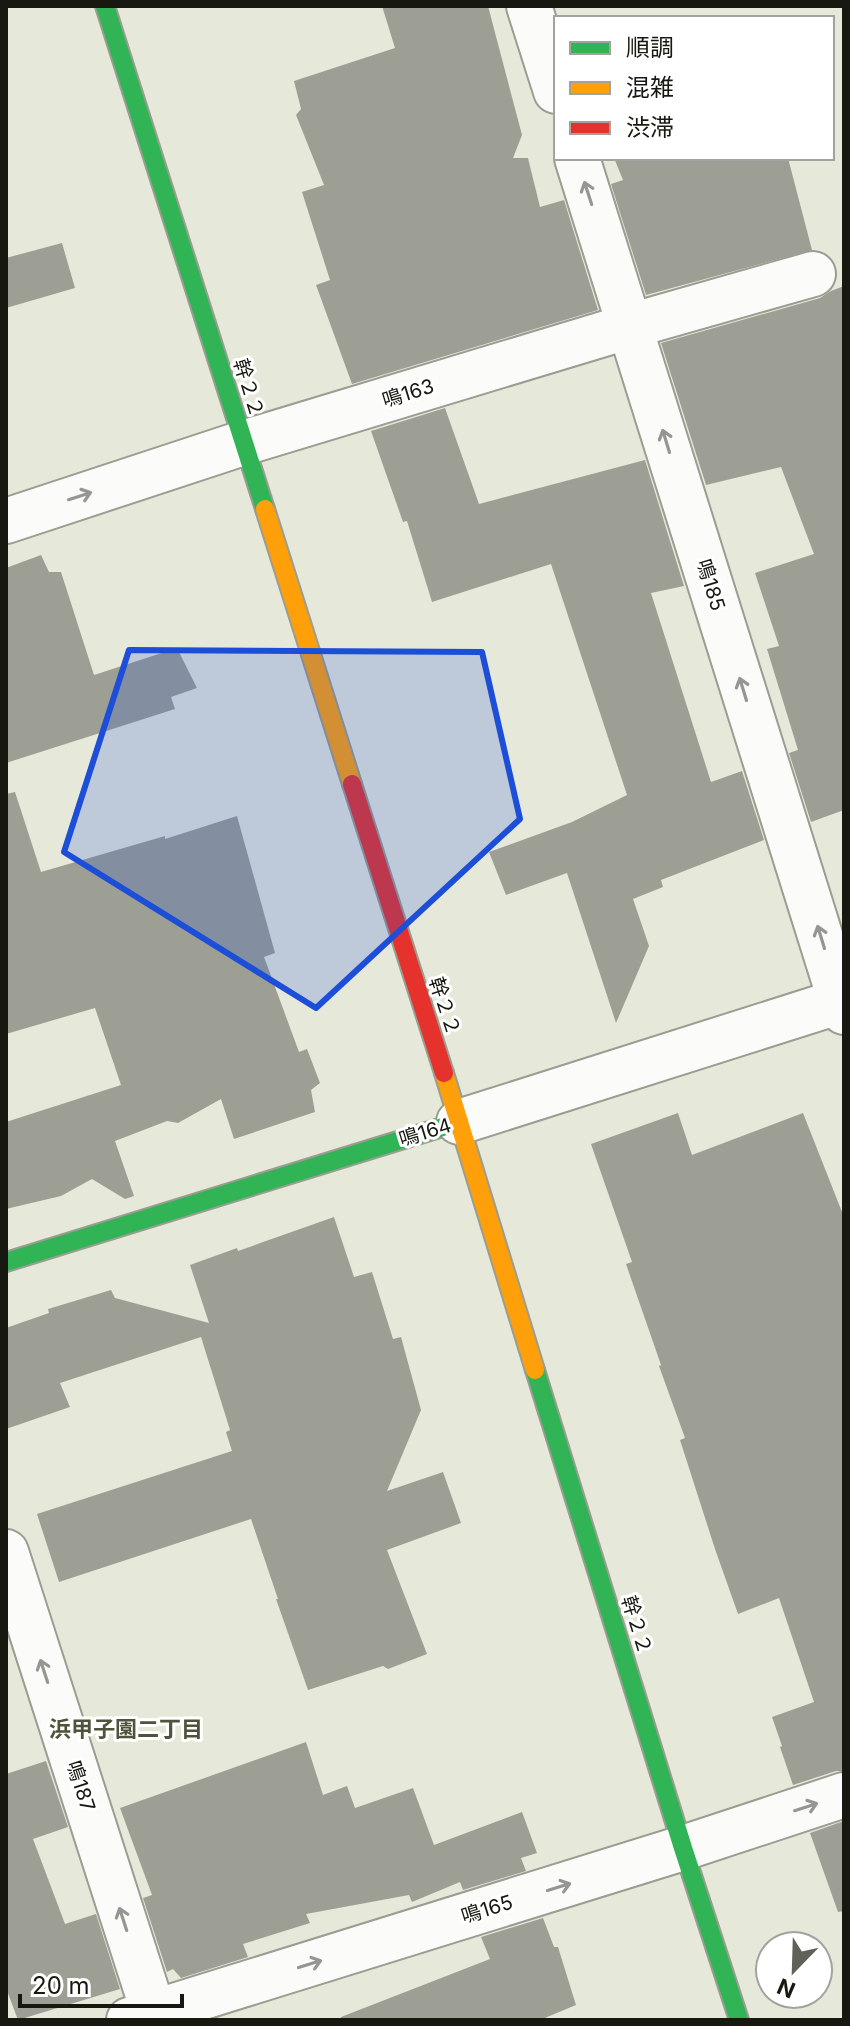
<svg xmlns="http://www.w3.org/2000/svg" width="850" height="2026" font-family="Inter,'Noto Sans JP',sans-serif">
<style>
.building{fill:#9d9f94}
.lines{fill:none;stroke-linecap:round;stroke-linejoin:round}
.street-casing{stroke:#9a9d91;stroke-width:48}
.fast-casing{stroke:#9a9d91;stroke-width:22}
.slow-casing{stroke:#9a9d91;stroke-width:22}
.jam-casing{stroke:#9a9d91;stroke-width:22}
.street{stroke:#fbfcf9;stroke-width:44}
.fast{stroke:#30b455;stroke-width:18}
.slow{stroke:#ff9f0a;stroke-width:18}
.jam{stroke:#e5322d;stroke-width:18}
.oneway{stroke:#949690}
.marked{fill:#1d4ed8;fill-opacity:0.2;stroke:#1d4ed8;stroke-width:6;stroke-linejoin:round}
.labels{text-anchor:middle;stroke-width:6;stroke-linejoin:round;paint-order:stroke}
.street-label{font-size:20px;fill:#171910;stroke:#fff}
.neighbourhood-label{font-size:22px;font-weight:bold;fill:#4f533c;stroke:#fff}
</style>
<rect width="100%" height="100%" fill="#e6e9da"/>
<g class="building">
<polygon points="382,6 488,6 522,135 513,158 528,158 540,207 564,200 598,310 352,384 316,285 330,280 302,192 324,185 296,115 301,109 294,81 395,48"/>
<polygon points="614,158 788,158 812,250 646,295 611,184 623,180"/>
<polygon points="62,243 75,288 6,308 6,258"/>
<polygon points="844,286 844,810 811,822 789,753 798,750 767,649 779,646 755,573 814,554 781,467 706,485 661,343 820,298 831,291"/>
<polygon points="445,408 479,504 645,460 684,586 651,593 711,782 742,771 764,840 661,880 663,887 633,899 649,946 616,1023 567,873 506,895 489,852 572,822 627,795 551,564 432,602 407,521 403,522 371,431"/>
<polygon points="41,555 49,572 61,572 94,675 177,648 197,688 171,697 175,709 6,763 6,568"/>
<polygon points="15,792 41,872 165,836 165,839 237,816 275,953 264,957 299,1052 307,1049 320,1083 311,1090 315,1112 234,1139 221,1099 178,1123 167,1121 115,1141 134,1196 125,1199 92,1179 61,1196 6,1209 6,1122 121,1085 95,1008 6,1034 6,794"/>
<polygon points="678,1113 692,1155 803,1113 844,1217 844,1771 836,1771 793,1785 780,1747 782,1746 772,1717 814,1702 779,1598 738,1614 715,1549 680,1440 685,1438 659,1366 661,1365 626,1264 632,1262 591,1144"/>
<polygon points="334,1217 354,1277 372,1272 393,1339 401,1337 421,1410 387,1491 443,1472 461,1523 387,1550 427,1654 388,1669 383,1666 308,1690 276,1599 278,1599 251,1519 59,1582 37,1514 232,1451 226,1432 230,1430 201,1337 60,1383 70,1407 6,1429 6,1328 49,1313 48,1309 111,1290 115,1298 209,1323 190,1265 237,1248 238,1251"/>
<polygon points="306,1742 323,1795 347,1786 355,1808 413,1788 434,1845 522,1812 537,1853 521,1858 526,1871 463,1890 460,1882 412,1902 409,1895 306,1914 310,1923 243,1944 248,1957 181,1978 173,1969 167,1972 143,1898 152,1895 120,1808"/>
<polygon points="46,1761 68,1827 33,1839 65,1924 96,1914 120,1989 18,2020 6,1988 6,1774"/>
<polygon points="844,1821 844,1911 838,1912 810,1833"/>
<polygon points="543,1918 554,1947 558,1947 576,2005 540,2020 341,2020 341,2017 490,1959 481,1937"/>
</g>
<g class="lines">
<defs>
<g id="street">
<polyline points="529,6 556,91"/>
<polyline points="577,158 844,1012"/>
<polyline points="6,521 243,443 630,326 813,274"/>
<polyline points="459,1122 844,1000"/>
<polyline points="6,1552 156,2020"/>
<polyline points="129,2020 683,1848 844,1795"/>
</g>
<g id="fast">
<polyline points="105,6 265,509"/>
<polyline points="6,1262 459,1122"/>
<polyline points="535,1370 683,1848 739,2020"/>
</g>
<g id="slow">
<polyline points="265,509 352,784"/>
<polyline points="444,1073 535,1370"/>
</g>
<polyline id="jam" points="352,784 444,1073"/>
</defs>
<use href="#street" class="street-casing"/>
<use href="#fast" class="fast-casing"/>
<use href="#slow" class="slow-casing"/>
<use href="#jam" class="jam-casing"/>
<use href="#street" class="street"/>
<use href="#fast" class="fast"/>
<use href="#slow" class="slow"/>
<use href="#jam" class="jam"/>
</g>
<defs><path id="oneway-shaft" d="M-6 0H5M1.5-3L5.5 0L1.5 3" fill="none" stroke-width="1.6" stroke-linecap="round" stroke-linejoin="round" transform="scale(2)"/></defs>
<g class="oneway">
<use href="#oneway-shaft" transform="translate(588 193) rotate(-108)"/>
<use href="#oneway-shaft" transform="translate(666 441) rotate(-107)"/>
<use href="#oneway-shaft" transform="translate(80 496) rotate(-18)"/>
<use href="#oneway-shaft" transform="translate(743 689) rotate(-107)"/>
<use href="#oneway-shaft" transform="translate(821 937) rotate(-107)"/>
<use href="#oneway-shaft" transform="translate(44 1671) rotate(-108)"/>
<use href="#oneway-shaft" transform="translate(806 1807) rotate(-18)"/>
<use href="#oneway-shaft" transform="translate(559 1887) rotate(-17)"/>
<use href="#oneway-shaft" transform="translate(123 1919) rotate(-108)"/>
<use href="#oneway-shaft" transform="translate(310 1964) rotate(-17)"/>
</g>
<path class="marked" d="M129,650L482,652L520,819L316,1008L64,852Z"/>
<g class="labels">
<g class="street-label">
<text transform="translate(249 388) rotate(73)" y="7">幹２２</text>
<text transform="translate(408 393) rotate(-17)" y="7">鳴163</text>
<text transform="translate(711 585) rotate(73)" y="7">鳴185</text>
<text transform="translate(445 1006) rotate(72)" y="7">幹２２</text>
<text transform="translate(425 1132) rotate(-17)" y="7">鳴164</text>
<text transform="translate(637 1625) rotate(73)" y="7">幹２２</text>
<text transform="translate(81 1786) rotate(72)" y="7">鳴187</text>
<text transform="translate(487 1909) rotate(-17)" y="7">鳴165</text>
</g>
<g class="neighbourhood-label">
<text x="126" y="1737">浜甲子園二丁目</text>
</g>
</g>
<rect width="850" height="2026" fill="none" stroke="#171910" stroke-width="16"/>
<rect x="554" y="16" width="280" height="144" fill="#ffffff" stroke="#a2a39f" stroke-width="2"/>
<rect x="570" y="42" width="40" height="12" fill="#30b455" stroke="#a2a39f" stroke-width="2"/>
<text x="626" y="56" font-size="24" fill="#171910">順調</text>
<rect x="570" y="82" width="40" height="12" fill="#ff9f0a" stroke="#a2a39f" stroke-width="2"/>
<text x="626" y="96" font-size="24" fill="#171910">混雑</text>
<rect x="570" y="122" width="40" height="12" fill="#e5322d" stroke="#a2a39f" stroke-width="2"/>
<text x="626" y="136" font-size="24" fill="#171910">渋滞</text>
<g transform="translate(794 1970) rotate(203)"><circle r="38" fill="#ffffff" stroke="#a2a39f" stroke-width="2"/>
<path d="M0-6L14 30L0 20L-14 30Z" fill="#5f6257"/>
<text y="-12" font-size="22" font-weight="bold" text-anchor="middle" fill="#171910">N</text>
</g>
<path d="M20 1994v12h162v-12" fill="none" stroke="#171910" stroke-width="4"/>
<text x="32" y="1994" font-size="24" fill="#171910" stroke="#ffffff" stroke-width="6" paint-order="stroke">20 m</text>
</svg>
